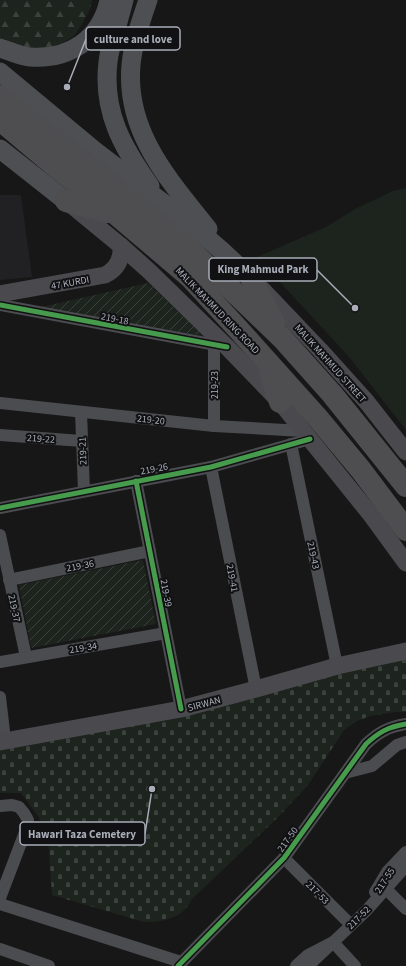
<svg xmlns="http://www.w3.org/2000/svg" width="406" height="966" font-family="'Source Sans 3',sans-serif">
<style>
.built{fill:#212123}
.green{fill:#1d241e}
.forest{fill:url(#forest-firs)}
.cemetery{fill:url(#cemetery-stones)}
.garden{fill:url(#garden-furrows)}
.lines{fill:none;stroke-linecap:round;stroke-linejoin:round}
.street{stroke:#4b4c50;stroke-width:12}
.secondary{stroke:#4a4a4e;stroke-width:17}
.primary{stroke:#4d4f52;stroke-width:19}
.highway{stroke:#4e4e51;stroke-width:22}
.cycleway-casing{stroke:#111113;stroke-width:8}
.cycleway{stroke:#469c4c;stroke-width:5}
.labels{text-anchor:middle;stroke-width:4;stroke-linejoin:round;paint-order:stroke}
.street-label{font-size:10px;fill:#a8adb8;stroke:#111113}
.leader{fill:none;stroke:#a8adb8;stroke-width:1.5}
.callout-dot{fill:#a8adb8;stroke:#111113;stroke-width:1.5}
.callout{fill:#111113;stroke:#a8adb8;stroke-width:1.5}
.callout-label{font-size:11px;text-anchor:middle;font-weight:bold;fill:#a8adb8}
</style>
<defs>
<pattern id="forest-firs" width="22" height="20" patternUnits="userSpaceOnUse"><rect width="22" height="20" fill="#1d241e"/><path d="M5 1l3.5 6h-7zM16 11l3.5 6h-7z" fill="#3b413d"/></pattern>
<pattern id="cemetery-stones" width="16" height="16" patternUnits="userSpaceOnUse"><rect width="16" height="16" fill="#1d241e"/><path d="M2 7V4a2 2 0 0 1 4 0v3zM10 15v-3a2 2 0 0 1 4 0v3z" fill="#3b413d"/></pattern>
<pattern id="garden-furrows" width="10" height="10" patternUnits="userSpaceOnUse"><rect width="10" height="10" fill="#1d241e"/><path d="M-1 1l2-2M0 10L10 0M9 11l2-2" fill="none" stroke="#3b413d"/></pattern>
</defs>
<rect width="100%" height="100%" fill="#171717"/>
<polygon class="built" points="0,195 21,195 32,277 0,280"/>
<polygon class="green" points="406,188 406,430 350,358 257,257 326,227 357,208 393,191"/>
<polygon class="forest" points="0,0 92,0 90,9 82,24 74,36 61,44 48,48 31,50 0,41"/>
<path class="cemetery" d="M406,653V712H395L370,716L357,721L344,730L308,785L278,817L191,900C184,918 160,923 144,922L52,895L48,836L38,816L21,793H0V742Z"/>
<g class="garden">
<polygon points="148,283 205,336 32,309"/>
<polygon points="143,560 156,624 31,648 19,585"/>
</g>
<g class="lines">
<g class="street">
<polyline points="0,305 227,347"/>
<polyline points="214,345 214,426"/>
<polyline points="0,403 214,426 303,431"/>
<polyline points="81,412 84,491"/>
<polyline points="0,435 82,441"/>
<polyline points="291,444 337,666"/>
<polyline points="211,467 256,689"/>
<polyline points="136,481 181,709"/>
<polyline points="0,508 211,467 310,439"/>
<polyline points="0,535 26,657"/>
<polyline points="9,580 150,551"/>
<polyline points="0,662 166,633"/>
<polyline points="0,697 5,740"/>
<polyline points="345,773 372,766 397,745 406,742"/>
<polyline points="0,806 12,805 19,807 24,813 28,820 27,827 0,898"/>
<polyline points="284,858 351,925"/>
<polyline points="385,888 406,909"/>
<polyline points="375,892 387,872 406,852"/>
<polyline points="0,904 181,962"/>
<polyline points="0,949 49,966"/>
<path d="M178,966L284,858L366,744C379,732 388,727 406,724"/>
<polyline points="296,966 308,955 333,942 355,966"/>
<polyline points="308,966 366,911 406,866"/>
</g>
<g class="secondary">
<polyline points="70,204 121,246 148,270 227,347 280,402 371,515 406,563"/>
<polyline points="262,289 320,350 366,401 406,452"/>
<path d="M0,294L105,275C117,269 122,259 121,246"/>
<polyline points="0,742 181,709 256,689 337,666 406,651"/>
</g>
<g class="primary">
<path d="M124,0C121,11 118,22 115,33C112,42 109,52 108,62C102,112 123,148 150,186"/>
<path d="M148,0C141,21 133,43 131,65C125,132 169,180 208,229"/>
<path d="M0,48C10,51 19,56 30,57C69,60 101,39 109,0"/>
<polyline points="0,72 95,151 192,225 222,251 251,278"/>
<polyline points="0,149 66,201"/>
</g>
<g class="highway">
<polyline points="0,96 29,120 115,186 181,241 282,338 332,394 406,486"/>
<polyline points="0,120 56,167 117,215 190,277 238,329 317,417 361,470 406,530"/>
<polyline points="66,201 108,212"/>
<polyline points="251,278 274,323"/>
<polyline points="269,369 280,402"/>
</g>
<defs>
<g id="cycleway">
<polyline points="0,305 227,347"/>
<polyline points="136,481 181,709"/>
<polyline points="0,508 211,467 310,439"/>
<path d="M178,966L284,858L366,744C379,732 388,727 406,724"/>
</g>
</defs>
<use href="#cycleway" class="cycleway-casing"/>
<use href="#cycleway" class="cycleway"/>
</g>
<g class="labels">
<g class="street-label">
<text transform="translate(70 282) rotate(-10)" y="4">47 KURDI</text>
<text transform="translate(218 310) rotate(46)" y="4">MALIK MAHMUD RING ROAD</text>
<text transform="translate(115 318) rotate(11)" y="4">219-18</text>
<text transform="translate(331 363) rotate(48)" y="4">MALIK MAHMUD STREET</text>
<text transform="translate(214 385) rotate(-90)" y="4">219-23</text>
<text transform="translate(151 419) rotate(6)" y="4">219-20</text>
<text transform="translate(41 438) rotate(4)" y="4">219-22</text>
<text transform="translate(82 451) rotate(-92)" y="4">219-21</text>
<text transform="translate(154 468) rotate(-11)" y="4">219-26</text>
<text transform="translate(314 555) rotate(78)" y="4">219-43</text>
<text transform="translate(80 565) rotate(-11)" y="4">219-36</text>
<text transform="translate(233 578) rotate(79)" y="4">219-41</text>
<text transform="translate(167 593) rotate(79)" y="4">219-39</text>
<text transform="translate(15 608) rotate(78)" y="4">219-37</text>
<text transform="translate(83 647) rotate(-10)" y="4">219-34</text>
<text transform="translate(204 703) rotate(-15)" y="4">SIRWAN</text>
<text transform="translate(287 839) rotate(-54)" y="4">217-50</text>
<text transform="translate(384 880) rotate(-57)" y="4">217-55</text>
<text transform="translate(318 892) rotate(45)" y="4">217-53</text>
<text transform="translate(358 917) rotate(-45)" y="4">217-52</text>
</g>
</g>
<path class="leader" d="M67 87L86 39M355 308L317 270M152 789L145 834"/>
<g class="callout-dot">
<circle cx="67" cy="87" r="4"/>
<circle cx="355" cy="308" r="4"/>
<circle cx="152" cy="789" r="4"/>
</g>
<g class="callout">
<rect x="86" y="27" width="94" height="23" rx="4"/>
<rect x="209" y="258" width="108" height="23" rx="4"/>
<rect x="20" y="822" width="125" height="23" rx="4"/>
</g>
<g class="callout-label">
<text x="133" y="43">culture and love</text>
<text x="263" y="273">King Mahmud Park</text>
<text x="82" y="838">Hawari Taza Cemetery</text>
</g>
</svg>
